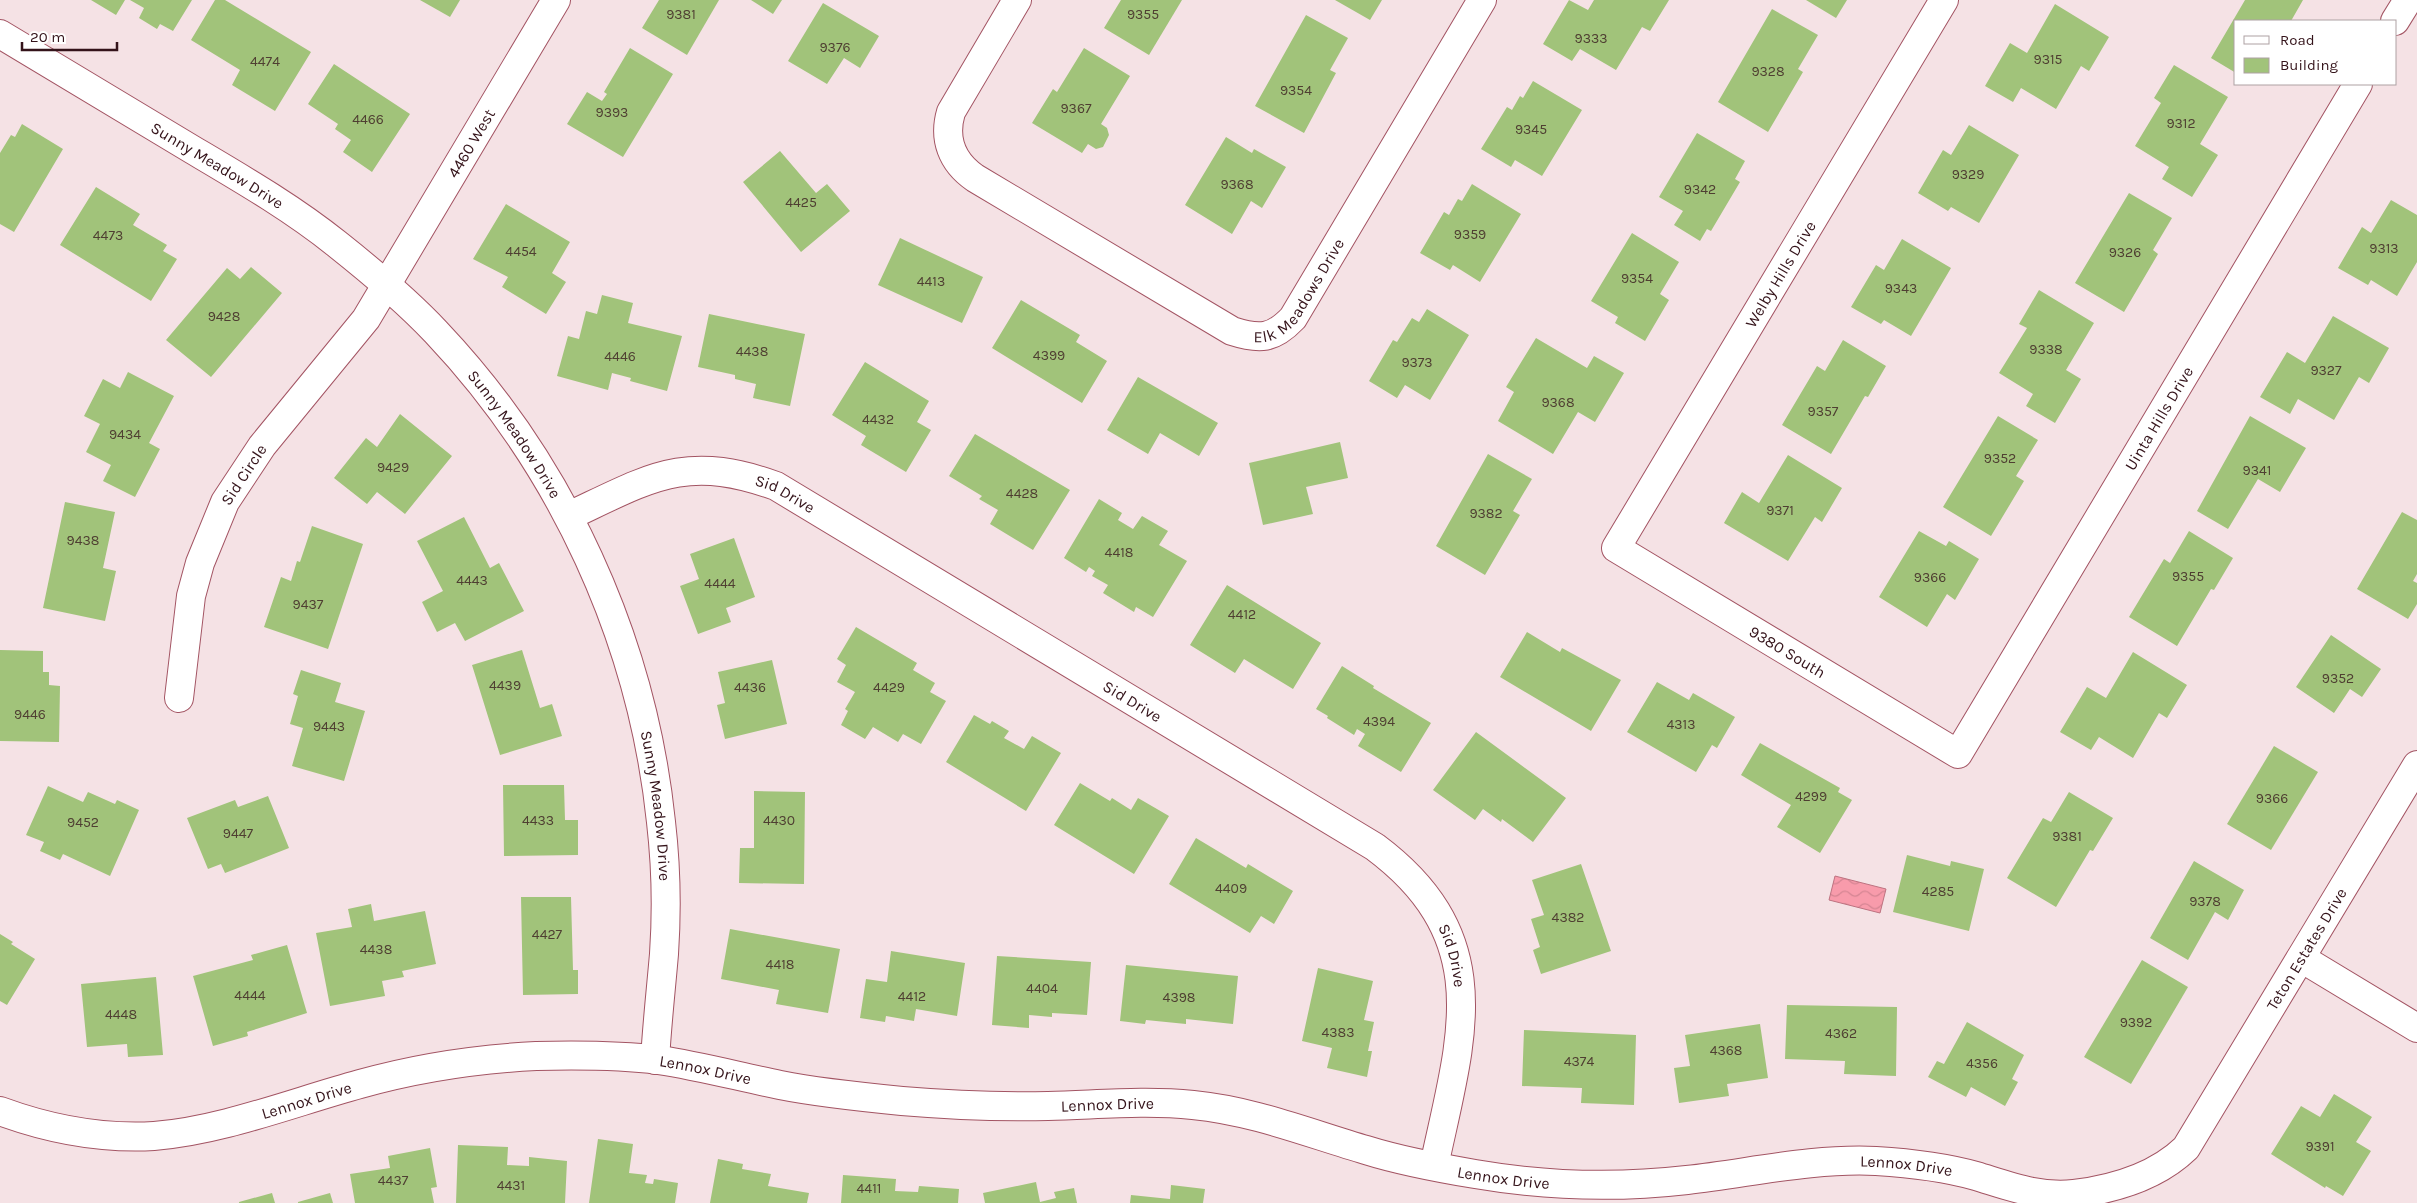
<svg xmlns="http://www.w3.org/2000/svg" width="2417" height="1203" font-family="Karla,sans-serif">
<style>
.water{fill:url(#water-waves);stroke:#bd7280}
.building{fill:#a1c37a}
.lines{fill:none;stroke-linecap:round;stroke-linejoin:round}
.minor-casing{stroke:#a35463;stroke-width:30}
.minor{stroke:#fff;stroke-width:28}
.labels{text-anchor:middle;stroke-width:4.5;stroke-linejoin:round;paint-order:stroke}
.number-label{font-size:14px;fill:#4f3f32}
.street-label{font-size:16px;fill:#34131a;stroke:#fff}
</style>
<defs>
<pattern id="water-waves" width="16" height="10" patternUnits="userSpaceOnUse" patternTransform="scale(1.25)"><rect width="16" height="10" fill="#f89bab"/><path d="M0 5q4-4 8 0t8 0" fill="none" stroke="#d58593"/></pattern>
</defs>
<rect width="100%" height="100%" fill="#f5e2e5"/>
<polygon class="water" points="1835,876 1886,889 1880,913 1829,900"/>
<g class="building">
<polygon points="91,0 125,0 116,15"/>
<polygon points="130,0 192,0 173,31 160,24 157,29 139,18 144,8"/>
<polygon points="215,0 225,0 311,52 275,111 232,85 240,70 191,40"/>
<polygon points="420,0 460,0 450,17"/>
<polygon points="659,0 719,0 687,55 642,28"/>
<polygon points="751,0 782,0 773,14"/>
<polygon points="1121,0 1182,0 1149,55 1104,28"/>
<polygon points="1335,0 1382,0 1370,20"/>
<polygon points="1569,0 1588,10 1594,0 1669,0 1650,31 1642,27 1616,70 1580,49 1572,61 1543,44"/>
<polygon points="1806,0 1847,0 1836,18"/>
<polygon points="2245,0 2303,0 2291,21 2236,21 2236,73 2211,58"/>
<polygon points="823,3 879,36 860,68 844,58 827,84 788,61"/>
<polygon points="2055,4 2109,37 2089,71 2081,66 2056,109 2021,88 2013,102 1985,86 2010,43 2027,53"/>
<polygon points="1772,9 1818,35 1798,69 1803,72 1768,132 1718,102"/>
<polygon points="1306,15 1348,38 1330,70 1336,73 1304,133 1255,106"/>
<polygon points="630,48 673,74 623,157 567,124 587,92 602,101 607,94 604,92"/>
<polygon points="1084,48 1130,76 1101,124 1107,128 1109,135 1103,147 1096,149 1088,144 1082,153 1032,123 1053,89 1057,92"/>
<polygon points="334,64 410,114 372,172 343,152 351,140 335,129 338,124 308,104"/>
<polygon points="2174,65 2228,97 2200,144 2218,155 2192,197 2162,179 2169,167 2135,146 2161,103 2154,98"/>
<polygon points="1533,81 1582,110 1542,176 1515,160 1511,167 1481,149 1507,107 1512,110 1520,96 1523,98"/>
<polygon points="22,124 63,149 14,232 0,224 0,153 11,135 15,137"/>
<polygon points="1969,125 2019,155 1979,223 1951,207 1948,211 1918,193 1943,150 1951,155"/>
<polygon points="1697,133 1745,161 1735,179 1740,182 1711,231 1707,229 1700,241 1674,225 1683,211 1659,197"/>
<polygon points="1226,137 1252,153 1254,149 1286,167 1262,208 1251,201 1232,234 1185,205"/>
<polygon points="780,151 816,193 827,184 850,211 801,252 743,182"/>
<polygon points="1472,184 1521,214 1480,282 1453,265 1450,270 1420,253 1444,212 1449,215 1458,199 1462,201"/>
<polygon points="96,187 140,214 133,225 167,245 163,251 177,259 151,301 60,245"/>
<polygon points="2129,193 2172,218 2153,250 2158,254 2124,312 2075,283"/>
<polygon points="2391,200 2417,215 2417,262 2397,296 2371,280 2368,285 2338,268 2362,227 2371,233"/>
<polygon points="506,204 570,242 552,273 566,282 546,314 502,287 508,277 473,259"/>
<polygon points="1632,233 1679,262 1660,294 1669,300 1645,341 1615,323 1618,317 1591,301"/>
<polygon points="900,238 983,277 962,323 878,285"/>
<polygon points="1902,239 1951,268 1911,336 1884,320 1881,324 1851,307 1876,265 1884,270"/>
<polygon points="251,267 282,293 211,377 166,340 227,268 240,279"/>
<polygon points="2039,290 2094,323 2066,370 2081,379 2055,423 2026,406 2033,394 1999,373 2027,328 2019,324"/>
<polygon points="602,295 633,303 628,323 682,336 667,391 630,381 631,378 612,373 608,390 557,376 568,336 579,339 586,311 597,314"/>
<polygon points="1021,300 1080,335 1076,342 1107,361 1082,403 992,348"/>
<polygon points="1427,309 1469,335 1430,400 1405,385 1397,398 1369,381 1393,340 1397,342 1412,318 1419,322"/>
<polygon points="709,314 805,334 790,406 753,398 756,384 735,379 735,375 698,367"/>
<polygon points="2333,316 2389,348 2369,383 2359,377 2334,420 2298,399 2290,414 2260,397 2287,352 2305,363"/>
<polygon points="1536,338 1587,368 1594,356 1624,373 1595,422 1578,412 1553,454 1498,421 1514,392 1506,387"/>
<polygon points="1843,340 1886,366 1868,397 1865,396 1831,454 1782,425 1817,366 1825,371"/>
<polygon points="865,362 929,401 917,422 931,430 906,472 861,445 866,436 832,415"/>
<polygon points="128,372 174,396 149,443 160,449 135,497 103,481 111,465 86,452 100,424 84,416 103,379 120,388"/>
<polygon points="1138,377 1218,423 1199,456 1160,433 1148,454 1107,430"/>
<polygon points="400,414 452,456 405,514 377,492 367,504 334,478 366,438 377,447"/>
<polygon points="1998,416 2038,440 2016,476 2024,481 1991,536 1943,507"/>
<polygon points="2250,416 2306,448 2280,492 2258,479 2228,529 2197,511"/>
<polygon points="975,434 1070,490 1033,550 990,524 998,510 979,499 982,496 949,476"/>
<polygon points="1340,442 1348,478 1306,487 1313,514 1263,525 1249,463"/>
<polygon points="1488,454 1532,479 1513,511 1520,515 1485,575 1436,546"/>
<polygon points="1788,455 1842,488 1822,522 1815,517 1788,561 1724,523 1742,492 1759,503"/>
<polygon points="1099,499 1122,513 1118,520 1133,529 1142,516 1168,531 1159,545 1187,561 1153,617 1136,607 1134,612 1103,593 1108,585 1092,576 1095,571 1089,567 1086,572 1064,558"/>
<polygon points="65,502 115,512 103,568 116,571 105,621 43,608"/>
<polygon points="2402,512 2417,520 2417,574 2413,581 2417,583 2417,604 2408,619 2357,589"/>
<polygon points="464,517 490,568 499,563 524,611 465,641 455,623 437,632 422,602 443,591 417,541"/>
<polygon points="312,526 363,544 328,649 264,627 281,577 291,581 297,561 300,562"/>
<polygon points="1919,531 1946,546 1949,541 1979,559 1955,600 1947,594 1927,627 1879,597"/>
<polygon points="2189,531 2233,558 2214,590 2211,589 2177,646 2129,617 2164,559 2170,563"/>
<polygon points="734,538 755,597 726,608 731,622 698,634 680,586 699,579 690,554"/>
<polygon points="1227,585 1321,643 1293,689 1244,659 1235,673 1190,645"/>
<polygon points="856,627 917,663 913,670 935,683 930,692 946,701 921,744 903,734 898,742 873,727 865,739 841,725 848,711 845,709 855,692 837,682 846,665 837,659"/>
<polygon points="1527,632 1560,652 1562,648 1621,680 1591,731 1500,677"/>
<polygon points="2331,635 2381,669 2362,697 2350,689 2334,713 2296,687"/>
<polygon points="0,650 43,651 43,672 49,672 49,685 60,686 59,742 0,741"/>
<polygon points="522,650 540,708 552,704 562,736 500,755 472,665"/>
<polygon points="2133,652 2187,685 2167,718 2159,713 2133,758 2099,737 2091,750 2060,732 2087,687 2106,698"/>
<polygon points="772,660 787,724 725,739 717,705 725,703 718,672"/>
<polygon points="1342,666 1374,686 1373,688 1431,723 1401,772 1358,746 1365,734 1357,729 1354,735 1327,718 1328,716 1316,709"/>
<polygon points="301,670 341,683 335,702 365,711 344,781 292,766 303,728 290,724 298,696 293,694"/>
<polygon points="1657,682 1689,700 1693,693 1735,717 1717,748 1712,745 1696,772 1627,732"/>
<polygon points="974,715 990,724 992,721 1009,731 1004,738 1024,749 1032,736 1061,753 1026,811 946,762"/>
<polygon points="1476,732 1566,798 1533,842 1502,819 1501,822 1483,809 1475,820 1433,790"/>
<polygon points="1760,743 1840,788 1838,792 1852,800 1820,853 1777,827 1791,805 1741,775"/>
<polygon points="2274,746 2318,772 2271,850 2227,824"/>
<polygon points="1080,783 1110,801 1112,798 1131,810 1138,798 1169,816 1134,874 1054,825"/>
<polygon points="503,785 564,785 565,820 578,820 578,855 504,856"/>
<polygon points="48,786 83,802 88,792 115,804 117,800 139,810 110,876 63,854 60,860 40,851 44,842 26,835"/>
<polygon points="754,791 805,792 804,884 739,883 740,848 754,848"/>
<polygon points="2069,792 2113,818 2093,851 2090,850 2056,907 2007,878 2043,818 2051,822"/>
<polygon points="268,796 289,848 225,873 221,864 208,869 187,818 235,800 238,807"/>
<polygon points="1196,838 1246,868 1248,864 1293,891 1274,924 1261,916 1250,933 1169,884"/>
<polygon points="1907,855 1950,866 1951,861 1984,869 1969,931 1893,912"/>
<polygon points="2194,861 2244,890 2228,920 2215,912 2188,960 2150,938"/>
<polygon points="1581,864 1611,951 1541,974 1533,950 1540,947 1531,919 1544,915 1532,880"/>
<polygon points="521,897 571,897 573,970 578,970 578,994 523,995"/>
<polygon points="371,904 374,921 425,911 436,964 402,971 404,977 382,981 385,996 330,1006 316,933 352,927 348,909"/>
<polygon points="730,929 840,949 828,1013 776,1004 779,990 721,979"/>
<polygon points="0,934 13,942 11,944 35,959 7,1005 0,1001"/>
<polygon points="287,945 307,1013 247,1032 248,1036 213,1046 193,976 253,960 251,955"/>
<polygon points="891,951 965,963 957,1016 916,1009 914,1021 886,1016 885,1022 860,1018 866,979 887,982"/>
<polygon points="997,956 1091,962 1087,1015 1052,1013 1052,1017 1029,1015 1029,1028 992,1025"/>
<polygon points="2142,960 2188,987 2131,1084 2084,1057"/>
<polygon points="1126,965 1238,976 1233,1024 1186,1019 1186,1024 1146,1020 1145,1024 1120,1021"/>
<polygon points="1318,968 1373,981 1364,1020 1374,1022 1368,1051 1372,1051 1367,1077 1327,1068 1332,1048 1302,1041"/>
<polygon points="156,977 163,1055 128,1057 127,1044 87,1047 81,984"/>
<polygon points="1787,1005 1897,1007 1896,1076 1844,1074 1845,1061 1785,1059"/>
<polygon points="1967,1022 2024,1055 2012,1079 2018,1082 2005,1106 1971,1087 1966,1097 1928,1077 1937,1061 1944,1064"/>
<polygon points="1760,1024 1768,1078 1727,1084 1729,1096 1679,1103 1674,1068 1690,1066 1685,1035"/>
<polygon points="1524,1030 1636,1035 1634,1105 1581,1103 1582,1088 1522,1086"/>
<polygon points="2334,1094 2372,1117 2356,1142 2371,1151 2343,1196 2326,1186 2325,1188 2271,1154 2301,1106 2320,1117"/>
<polygon points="598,1139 633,1144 629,1173 647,1175 645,1183 653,1184 654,1179 678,1183 675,1203 589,1203"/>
<polygon points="458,1145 508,1147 507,1165 529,1166 529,1157 567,1161 565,1203 456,1203"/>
<polygon points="430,1148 437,1187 431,1188 434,1203 355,1203 350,1174 390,1168 388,1156"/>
<polygon points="718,1159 743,1164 742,1169 771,1174 768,1186 809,1193 807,1203 710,1203"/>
<polygon points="843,1175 896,1179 895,1191 918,1192 919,1186 959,1189 958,1203 841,1203"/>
<polygon points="1036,1182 1040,1202 1056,1198 1054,1192 1074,1188 1077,1203 985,1203 983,1193"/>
<polygon points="1171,1185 1205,1189 1203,1203 1130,1203 1131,1195 1170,1199"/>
<polygon points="272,1193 275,1203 239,1203 239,1202"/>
<polygon points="330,1193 333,1203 298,1203 298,1202"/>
</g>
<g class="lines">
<defs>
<g id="minor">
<path id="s1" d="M1017,0L951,112C943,139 952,162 975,178L1232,331C1260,340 1273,339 1293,318L1482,0"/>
<path id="s2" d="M1944,0L1616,548L1958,754L2358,84"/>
<polyline points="2395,21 2408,0"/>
<path id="s3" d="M0,34C64,72 128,111 193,150C242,179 292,208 337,244C371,271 406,300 436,332C562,465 642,639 661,822C666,865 667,910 664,954C661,989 657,1024 655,1060"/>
<path id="s4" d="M569,516C650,478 685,453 776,486L1375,847C1498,939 1461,1039 1434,1166"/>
<path id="s5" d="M179,698L191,596L200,563L225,502L262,446L366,319L556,0"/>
<polyline points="2301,958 2417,1028"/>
<path id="s6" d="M0,1111C49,1129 101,1139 154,1136C221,1131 294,1102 360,1084C417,1068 477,1059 536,1056C577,1055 619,1055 659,1060C700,1066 740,1077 780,1085C820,1093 861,1097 902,1101C950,1105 999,1107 1048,1106C1096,1105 1144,1100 1193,1105C1254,1111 1308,1133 1366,1150C1401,1161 1439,1168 1475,1174C1545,1186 1617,1188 1687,1180C1750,1173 1812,1158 1876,1161C1909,1163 1944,1167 1976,1176C2009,1186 2039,1198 2074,1194C2114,1189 2157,1176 2186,1148L2417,765"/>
</g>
</defs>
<use href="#minor" class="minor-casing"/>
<use href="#minor" class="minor"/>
</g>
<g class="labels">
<g class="number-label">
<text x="681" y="19">9381</text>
<text x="1143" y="19">9355</text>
<text x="1591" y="43">9333</text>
<text x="835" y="52">9376</text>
<text x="2048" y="64">9315</text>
<text x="265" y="66">4474</text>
<text x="1768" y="76">9328</text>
<text x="1296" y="95">9354</text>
<text x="1076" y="113">9367</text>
<text x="612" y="117">9393</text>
<text x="368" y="124">4466</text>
<text x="2181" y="128">9312</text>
<text x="1531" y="134">9345</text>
<text x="1968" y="179">9329</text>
<text x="1237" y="189">9368</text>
<text x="1700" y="194">9342</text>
<text x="801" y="207">4425</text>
<text x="1470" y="239">9359</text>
<text x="108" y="240">4473</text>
<text x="2384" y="253">9313</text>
<text x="521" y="256">4454</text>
<text x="2125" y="257">9326</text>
<text x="1637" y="283">9354</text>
<text x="931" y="286">4413</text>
<text x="1901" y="293">9343</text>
<text x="224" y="321">9428</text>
<text x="2046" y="354">9338</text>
<text x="752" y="356">4438</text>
<text x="1049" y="360">4399</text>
<text x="620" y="361">4446</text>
<text x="1417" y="367">9373</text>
<text x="2326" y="375">9327</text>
<text x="1558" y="407">9368</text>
<text x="1823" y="416">9357</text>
<text x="878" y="424">4432</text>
<text x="125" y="439">9434</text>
<text x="2000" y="463">9352</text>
<text x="393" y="472">9429</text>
<text x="2257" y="475">9341</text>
<text x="1022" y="498">4428</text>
<text x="1780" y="515">9371</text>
<text x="1486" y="518">9382</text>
<text x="83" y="545">9438</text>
<text x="1119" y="557">4418</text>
<text x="2188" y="581">9355</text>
<text x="1930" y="582">9366</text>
<text x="472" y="585">4443</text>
<text x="720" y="588">4444</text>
<text x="308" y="609">9437</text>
<text x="1242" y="619">4412</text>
<text x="2338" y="683">9352</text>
<text x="505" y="690">4439</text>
<text x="750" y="692">4436</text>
<text x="889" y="692">4429</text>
<text x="30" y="719">9446</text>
<text x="1379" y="726">4394</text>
<text x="1681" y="729">4313</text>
<text x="329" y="731">9443</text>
<text x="1811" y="801">4299</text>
<text x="2272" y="803">9366</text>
<text x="538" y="825">4433</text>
<text x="779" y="825">4430</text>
<text x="83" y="827">9452</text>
<text x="238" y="838">9447</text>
<text x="2067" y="841">9381</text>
<text x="1231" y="893">4409</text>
<text x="1938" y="896">4285</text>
<text x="2205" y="906">9378</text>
<text x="1568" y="922">4382</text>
<text x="547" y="939">4427</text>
<text x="376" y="954">4438</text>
<text x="780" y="969">4418</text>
<text x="1042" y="993">4404</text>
<text x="250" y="1000">4444</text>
<text x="912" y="1001">4412</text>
<text x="1179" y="1002">4398</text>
<text x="121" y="1019">4448</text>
<text x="2136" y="1027">9392</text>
<text x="1338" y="1037">4383</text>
<text x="1841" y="1038">4362</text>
<text x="1726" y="1055">4368</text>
<text x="1579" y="1066">4374</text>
<text x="1982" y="1068">4356</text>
<text x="2320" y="1151">9391</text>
<text x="393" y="1185">4437</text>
<text x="511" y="1190">4431</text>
<text x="869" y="1193">4411</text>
</g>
<g class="street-label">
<text dy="6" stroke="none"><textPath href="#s5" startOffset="639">4460 West</textPath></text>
<text dy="6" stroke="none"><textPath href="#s3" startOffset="254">Sunny Meadow Drive</textPath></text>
<text transform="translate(1780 274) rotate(-59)" y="6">Welby Hills Drive</text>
<text dy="6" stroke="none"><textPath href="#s1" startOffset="595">Elk Meadows Drive</textPath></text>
<text dy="6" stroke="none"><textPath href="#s2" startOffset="1429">Uinta Hills Drive</textPath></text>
<text dy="6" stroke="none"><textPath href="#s3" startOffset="659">Sunny Meadow Drive</textPath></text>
<text dy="6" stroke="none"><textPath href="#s5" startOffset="236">Sid Circle</textPath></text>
<text dy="6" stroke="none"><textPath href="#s4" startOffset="229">Sid Drive</textPath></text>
<text dy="6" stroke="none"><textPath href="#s2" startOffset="839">9380 South</textPath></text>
<text dy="6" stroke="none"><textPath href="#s4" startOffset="634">Sid Drive</textPath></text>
<text dy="6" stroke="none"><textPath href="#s3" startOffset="1062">Sunny Meadow Drive</textPath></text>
<text dy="6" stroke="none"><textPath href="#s6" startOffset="2461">Teton Estates Drive</textPath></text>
<text dy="6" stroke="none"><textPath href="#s4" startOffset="1054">Sid Drive</textPath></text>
<text dy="6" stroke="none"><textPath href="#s6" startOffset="719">Lennox Drive</textPath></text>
<text dy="6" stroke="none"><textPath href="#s6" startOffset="314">Lennox Drive</textPath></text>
<text dy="6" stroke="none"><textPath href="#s6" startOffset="1124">Lennox Drive</textPath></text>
<text dy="6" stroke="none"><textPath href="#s6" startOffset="1934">Lennox Drive</textPath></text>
<text dy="6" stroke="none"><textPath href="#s6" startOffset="1529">Lennox Drive</textPath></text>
</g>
</g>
<rect x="2234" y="20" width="162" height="65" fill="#ffffff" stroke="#aea1a3"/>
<rect x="2244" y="36" width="25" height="8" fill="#ffffff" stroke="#aea1a3"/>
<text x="2280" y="45" font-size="15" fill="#34131a">Road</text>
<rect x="2244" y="58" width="25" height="15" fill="#a1c37a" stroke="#aea1a3"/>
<text x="2280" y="70" font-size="15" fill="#34131a">Building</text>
<path d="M22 42v8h95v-8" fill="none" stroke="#34131a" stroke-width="2.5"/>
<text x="30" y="42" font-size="15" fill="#34131a" stroke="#ffffff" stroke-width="4" paint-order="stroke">20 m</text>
</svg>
